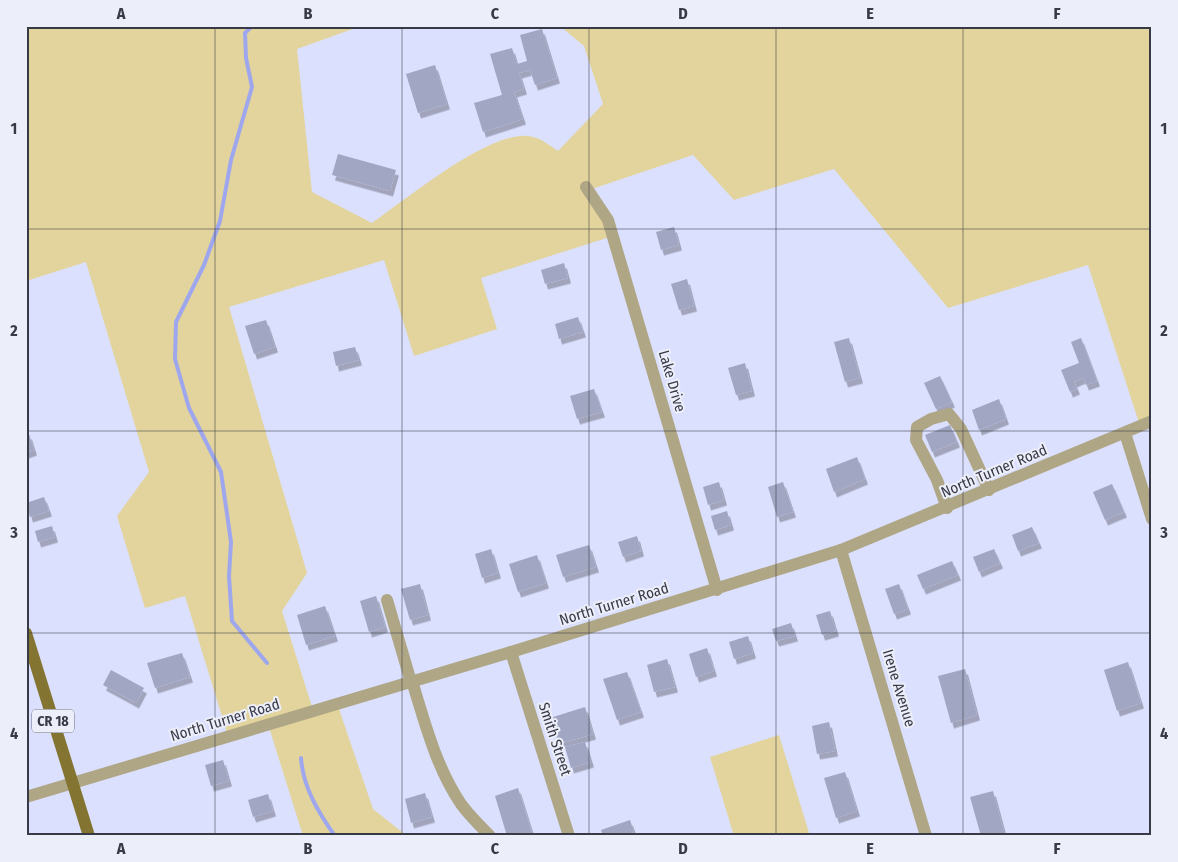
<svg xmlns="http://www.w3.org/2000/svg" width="1178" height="862" font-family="'Fira Sans Condensed',sans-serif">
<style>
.green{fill:#e2d49c}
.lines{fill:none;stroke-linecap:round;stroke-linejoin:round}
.stream{stroke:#9ea7ee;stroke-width:4}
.building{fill:#a1a6c2;filter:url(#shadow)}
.minor{stroke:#afa685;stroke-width:12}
.major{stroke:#847432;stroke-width:12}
.grid{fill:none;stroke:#383a45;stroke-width:1;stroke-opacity:0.55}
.labels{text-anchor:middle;stroke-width:4;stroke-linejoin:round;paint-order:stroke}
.shield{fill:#eceefa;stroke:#6e707b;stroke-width:1}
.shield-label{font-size:14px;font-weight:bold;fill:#383a45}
.street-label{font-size:15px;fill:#383a45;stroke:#eceefa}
.neatline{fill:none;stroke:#383a45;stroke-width:2}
.grid-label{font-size:16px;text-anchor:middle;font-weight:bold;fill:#383a45}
</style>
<defs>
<filter id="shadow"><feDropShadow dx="3" dy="5.5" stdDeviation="0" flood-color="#0004"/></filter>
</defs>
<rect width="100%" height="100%" fill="#dbe0fe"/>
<g class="green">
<path d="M26,26H361L297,49L312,192L372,223C407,199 487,132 528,136C540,137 549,145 558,151L603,104L584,46L560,26H1152V421L1140,426L1088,265L948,308L834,169L734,200L693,155L589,190L613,236L481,278L497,329L414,356L384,260L229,307L307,573L282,611L313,710L337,703L373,809L407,836H303L268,724L228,736L185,596L145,608L117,516L149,472L86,262L26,281Z"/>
<polygon points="779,735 810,836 734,836 710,757"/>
</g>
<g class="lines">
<g class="stream">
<polyline points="252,26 245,33 246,58 252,87 231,160 220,221 204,265 176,322 175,359 189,408 221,472 231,542 229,576 232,621 267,663"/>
<path d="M301,758C303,787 318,812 335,836"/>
</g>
</g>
<g class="building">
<polygon points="542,29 557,78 535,85 530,70 519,73 524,89 514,92 523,119 483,132 474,103 502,95 490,54 512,48 517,64 527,61 520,35"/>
<polygon points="435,65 447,104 418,113 406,74"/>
<polygon points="338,154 396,170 390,191 332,175"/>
<polygon points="674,227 679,245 661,250 656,232"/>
<polygon points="564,263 568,278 545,284 541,270"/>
<polygon points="687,279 694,306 679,310 671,284"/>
<polygon points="578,317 583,332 559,339 555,324"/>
<polygon points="266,320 275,347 254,354 245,326"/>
<polygon points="849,338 860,378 845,382 834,342"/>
<polygon points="1081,338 1097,381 1086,385 1083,378 1074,382 1077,389 1070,392 1061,370 1079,363 1071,342"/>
<polygon points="355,347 359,360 336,366 333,352"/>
<polygon points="745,363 752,391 736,395 728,368"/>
<polygon points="940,376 952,402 936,409 924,383"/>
<polygon points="594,389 602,412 577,419 570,396"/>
<polygon points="999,399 1006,419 979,430 972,410"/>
<polygon points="950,425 957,442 932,452 925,435"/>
<polygon points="29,434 34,450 26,453 26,435"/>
<polygon points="857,457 865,479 834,492 826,469"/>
<polygon points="719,482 724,500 708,505 703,487"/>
<polygon points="783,482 793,512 777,517 768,487"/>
<polygon points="1112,484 1124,512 1105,520 1093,492"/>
<polygon points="44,497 49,511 30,517 26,503"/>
<polygon points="727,511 731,525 715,530 711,516"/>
<polygon points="52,526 55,537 38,542 35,531"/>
<polygon points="1032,527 1039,543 1018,551 1012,535"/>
<polygon points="637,536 641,551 623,557 618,542"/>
<polygon points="589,545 596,567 563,577 556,555"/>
<polygon points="491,549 498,573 482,578 475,554"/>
<polygon points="994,549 1000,563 979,572 973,557"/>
<polygon points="537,555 546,583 518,592 509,564"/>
<polygon points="952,561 958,575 923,589 917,575"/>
<polygon points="420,584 428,615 410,620 401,589"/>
<polygon points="899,584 908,609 894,614 885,589"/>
<polygon points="376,596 385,627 369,632 360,601"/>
<polygon points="325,606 335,636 306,645 297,615"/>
<polygon points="830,611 836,631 822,635 816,615"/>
<polygon points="791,623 795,636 776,641 772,629"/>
<polygon points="748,636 753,653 734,659 729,642"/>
<polygon points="707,648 714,671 696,677 689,654"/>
<polygon points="182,653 190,677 155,688 147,663"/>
<polygon points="667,659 675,687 654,692 647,665"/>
<polygon points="1128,662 1141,703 1117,711 1104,670"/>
<polygon points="965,669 977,715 951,723 938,676"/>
<polygon points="111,670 144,688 136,703 103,685"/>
<polygon points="627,672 641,712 617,720 603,679"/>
<polygon points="585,707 593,734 559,744 550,718"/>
<polygon points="829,722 835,751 817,754 812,726"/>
<polygon points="585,742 591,762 571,768 565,747"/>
<polygon points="223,760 229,781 211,786 205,765"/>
<polygon points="845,772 857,811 836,818 824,778"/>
<polygon points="518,788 533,836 507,836 495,796"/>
<polygon points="993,791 1005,836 981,836 970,797"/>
<polygon points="425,793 432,817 411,823 405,799"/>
<polygon points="268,794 273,811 253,817 248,800"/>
<polygon points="630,820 634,832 623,836 603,836 601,830"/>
</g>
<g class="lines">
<g class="minor">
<polyline points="586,187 608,220 717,590"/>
<polyline points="1125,433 1152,519"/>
<polyline points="947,508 937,480 916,440 917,427 931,419 949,414 961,429 989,490"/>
<polyline points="841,550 926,836"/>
<polyline points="387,600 411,682"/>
<polyline points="511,652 569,836"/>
<path d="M412,681C425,723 436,767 461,804C469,815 480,826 490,836"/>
<polyline points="26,797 511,652 841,550 1152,421"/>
</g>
<polyline class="major" points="26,633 89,836"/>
</g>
<path class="grid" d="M215,26V836M402,26V836M589,26V836M776,26V836M963,26V836M26,229H1152M26,431H1152M26,633H1152"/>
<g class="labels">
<rect class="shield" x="32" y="709.5" width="42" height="23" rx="4"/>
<g class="shield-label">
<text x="53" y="726">CR 18</text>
</g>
<g class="street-label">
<text transform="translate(672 381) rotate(74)" y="5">Lake Drive</text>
<text transform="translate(994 471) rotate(-23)" y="5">North Turner Road</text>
<text transform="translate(614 604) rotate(-17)" y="5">North Turner Road</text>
<text transform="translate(899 688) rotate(73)" y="5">Irene Avenue</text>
<text transform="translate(225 720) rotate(-17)" y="5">North Turner Road</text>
<text transform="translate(555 739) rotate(72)" y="5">Smith Street</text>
</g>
</g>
<rect width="1178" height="862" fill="none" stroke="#eceefa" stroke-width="55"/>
<rect x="28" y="28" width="1122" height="806" class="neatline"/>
<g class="grid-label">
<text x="121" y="19">A</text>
<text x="308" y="19">B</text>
<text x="495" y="19">C</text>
<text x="683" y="19">D</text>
<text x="870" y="19">E</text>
<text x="1057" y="19">F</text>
<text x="14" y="134">1</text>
<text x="1164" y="134">1</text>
<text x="14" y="336">2</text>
<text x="1164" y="336">2</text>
<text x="14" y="538">3</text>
<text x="1164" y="538">3</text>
<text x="14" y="739">4</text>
<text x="1164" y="739">4</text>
<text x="121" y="854">A</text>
<text x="308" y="854">B</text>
<text x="495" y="854">C</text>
<text x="683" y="854">D</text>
<text x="870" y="854">E</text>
<text x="1057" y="854">F</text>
</g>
</svg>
